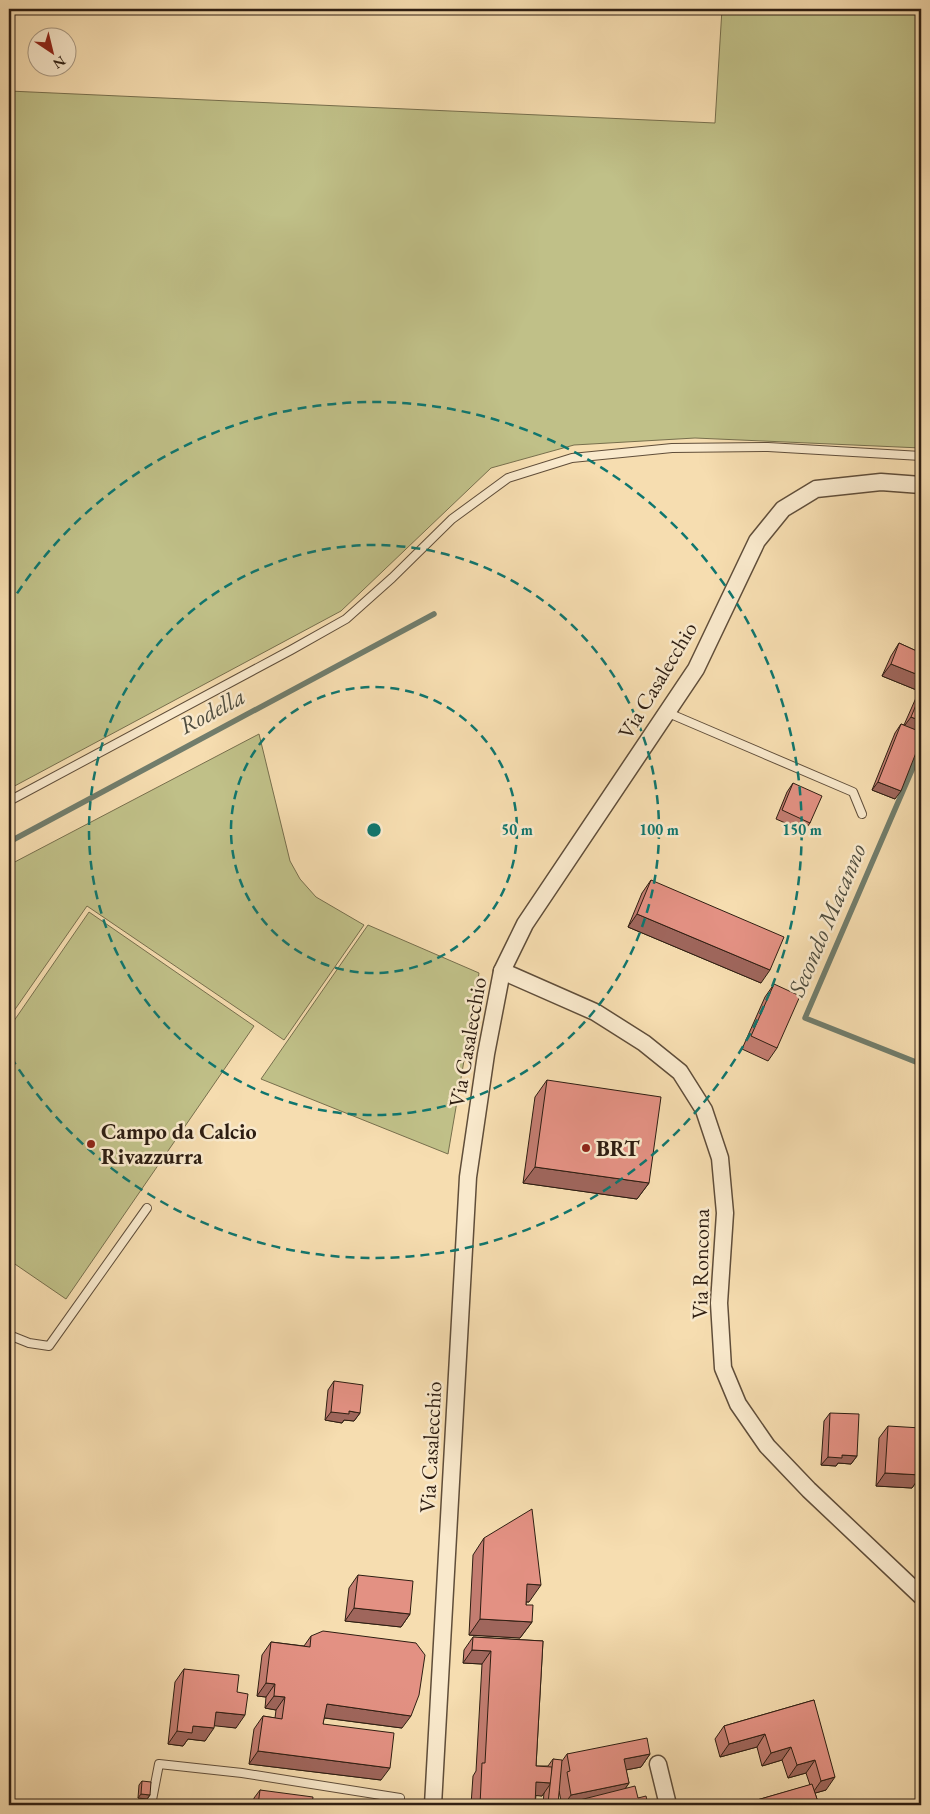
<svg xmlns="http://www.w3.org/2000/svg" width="930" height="1814" font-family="'EB Garamond',serif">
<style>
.grass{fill:#c0c088;stroke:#776f4d}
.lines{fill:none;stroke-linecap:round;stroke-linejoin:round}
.stream{stroke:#717d6c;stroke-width:5.5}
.lane-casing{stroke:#604e3a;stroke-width:10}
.street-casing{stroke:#604e3a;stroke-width:19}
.lane{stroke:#f9e9cc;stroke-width:8}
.street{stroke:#f9e9cc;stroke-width:16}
.wall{fill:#c37d71;stroke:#2e1e12}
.shaded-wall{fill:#9f665c;stroke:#2e1e12}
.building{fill:#e39183;stroke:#2e1e12}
.ring{fill:none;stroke:#0f766e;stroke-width:2.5;stroke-dasharray:9 6}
.poi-dot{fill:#8f2418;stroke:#f9e9cc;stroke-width:2}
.labels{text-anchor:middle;stroke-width:5;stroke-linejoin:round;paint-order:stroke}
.street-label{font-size:22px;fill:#2e1e12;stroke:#f9e9cc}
.poi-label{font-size:22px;font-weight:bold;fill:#2e1e12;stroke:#f9e9cc;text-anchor:start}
.water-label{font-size:24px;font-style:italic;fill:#4f4d3f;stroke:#f9e9cc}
.centre{fill:#0f766e;stroke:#f9e9cc;stroke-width:2.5}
.ring-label{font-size:15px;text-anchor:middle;font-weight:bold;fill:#0f766e;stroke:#f9e9cc;stroke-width:5;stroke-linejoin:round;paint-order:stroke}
</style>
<rect width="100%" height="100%" fill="#f6ddb0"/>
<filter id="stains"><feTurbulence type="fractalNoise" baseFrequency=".004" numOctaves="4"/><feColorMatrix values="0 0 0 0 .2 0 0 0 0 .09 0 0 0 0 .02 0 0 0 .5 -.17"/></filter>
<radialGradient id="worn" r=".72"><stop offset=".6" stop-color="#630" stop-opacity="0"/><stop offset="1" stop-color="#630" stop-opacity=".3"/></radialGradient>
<g class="grass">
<polygon points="722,9 921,9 921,448 695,438 574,445 491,468 341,611 9,789 9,91 715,123"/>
<polygon points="259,734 290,861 300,879 316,897 364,925 284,1040 87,906 9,1018 9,865"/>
<polygon points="89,912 254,1026 66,1299 9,1260 9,1028"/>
<polygon points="368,925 479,973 448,1154 261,1079"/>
</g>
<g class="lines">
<g class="stream">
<polyline points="921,749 805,1018 921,1064"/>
<polyline points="9,842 434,614"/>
</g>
<defs>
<g id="lane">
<polyline points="666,712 853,792 862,814"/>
<polyline points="9,801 291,650 346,619 392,578 452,519 508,478 572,458 672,448 768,447 921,456"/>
<polyline points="9,1335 29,1343 49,1346 147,1208"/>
<polyline points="151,1805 159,1764 242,1773 400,1798"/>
</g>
<g id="street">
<polyline points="502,971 595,1012 644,1043 680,1072 704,1110 720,1158 725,1213 719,1303 723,1368 738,1404 767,1446 809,1490 921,1596"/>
<polyline points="658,1764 668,1805"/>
<polyline points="433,1805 468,1177 486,1054 502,971 525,924 696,669 757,541 783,509 816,489 881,482 921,485"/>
</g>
</defs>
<use href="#lane" class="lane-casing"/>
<use href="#street" class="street-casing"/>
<use href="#lane" class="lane"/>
<use href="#street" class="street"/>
</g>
<g class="wall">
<polygon points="899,643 921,653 921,740 895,799 872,790 895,733 901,724 904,725 919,691 882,676 891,656"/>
<polygon points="793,783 810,823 804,831 776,819 787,792"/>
<polygon points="651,880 761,983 628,927 642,893"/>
<polygon points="774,984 777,1048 768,1061 742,1049 765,997"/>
<polygon points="547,1080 649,1183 637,1199 523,1183 535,1097"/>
<polygon points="334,1381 360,1413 354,1421 344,1420 342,1423 325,1420 328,1390"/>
<polygon points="830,1413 857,1456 851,1464 838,1463 836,1466 821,1465 824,1421"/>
<polygon points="888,1426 921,1475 912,1488 876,1486 879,1438"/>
<polygon points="484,1538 529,1602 526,1602 526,1605 532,1622 520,1638 469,1635 473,1555"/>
<polygon points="358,1575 410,1614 401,1627 345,1621 349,1588"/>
<polygon points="311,1636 402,1728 324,1718 323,1724 381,1780 249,1764 254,1729 263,1716 275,1718 276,1710 265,1708 266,1697 257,1696 262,1655 271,1642 304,1646"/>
<polygon points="473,1637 543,1641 536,1766 548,1766 553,1759 562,1761 567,1754 650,1754 641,1767 626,1770 629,1783 625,1789 648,1805 562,1805 559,1791 558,1804 557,1805 543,1805 544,1792 542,1796 536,1795 535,1805 471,1805 473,1776 476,1771 482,1664 463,1663 464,1650"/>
<polygon points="184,1669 237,1692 236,1728 214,1725 205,1741 188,1739 183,1746 168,1744 175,1682"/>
<polygon points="814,1700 826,1790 815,1793 819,1805 754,1805 757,1800 810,1785 806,1773 788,1778 782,1760 762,1766 757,1747 720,1757 715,1739 724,1726"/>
<polygon points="142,1781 150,1795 147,1799 138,1798 139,1785"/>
<polygon points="260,1790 312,1805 253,1805 254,1798"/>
</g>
<g class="shaded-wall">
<polygon points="891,664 921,676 921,688 919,691 882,676"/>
<polygon points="911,717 921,721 921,734 902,729"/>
<polygon points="878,782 901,791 895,799 872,790"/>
<polygon points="637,914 770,970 761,983 628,927"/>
<polygon points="535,1167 649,1183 637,1199 523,1183"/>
<polygon points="349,1411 360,1413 354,1421 344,1420 342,1423 325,1420 331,1412"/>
<polygon points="842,1455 857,1456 851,1464 838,1463 836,1466 821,1465 828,1457"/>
<polygon points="885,1473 921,1475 912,1488 876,1486"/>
<polygon points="527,1584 541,1585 529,1602 515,1601"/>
<polygon points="354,1608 410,1614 401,1627 345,1621"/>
<polygon points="480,1619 532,1622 520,1638 469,1635"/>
<polygon points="472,1650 491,1651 482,1664 463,1663"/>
<polygon points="266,1683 275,1684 266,1697 257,1696"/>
<polygon points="274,1696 285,1697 276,1710 265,1708"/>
<polygon points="327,1704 411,1716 402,1728 318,1717"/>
<polygon points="216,1712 245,1715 236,1728 207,1725"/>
<polygon points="193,1726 214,1728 205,1741 188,1739 183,1746 168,1744 177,1731"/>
<polygon points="765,1734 757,1747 720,1757 729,1744"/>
<polygon points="791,1747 782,1760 762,1766 771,1753"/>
<polygon points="258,1751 390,1768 381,1780 249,1764"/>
<polygon points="650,1754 641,1767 615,1772 624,1759"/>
<polygon points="815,1760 806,1773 788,1778 797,1765"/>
<polygon points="835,1777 826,1790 812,1794 821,1781"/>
<polygon points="536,1782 551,1783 542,1796 528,1795"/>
<polygon points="629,1783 620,1796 564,1805 571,1795"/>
<polygon points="141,1794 150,1795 147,1799 138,1798"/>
<polygon points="548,1803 558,1804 557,1805 547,1805"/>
</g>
<g class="building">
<polygon points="899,643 921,653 921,676 891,664"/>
<polygon points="921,693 921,721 911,717"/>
<polygon points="901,724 921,732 921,740 901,791 878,782"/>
<polygon points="793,783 822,796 810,823 782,810"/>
<polygon points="651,880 784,937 770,970 637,914"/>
<polygon points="774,984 800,996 777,1048 751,1036"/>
<polygon points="547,1080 661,1097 649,1183 535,1167"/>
<polygon points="334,1381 363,1385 360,1413 349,1411 349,1414 331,1412"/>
<polygon points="830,1413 859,1414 857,1456 842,1455 842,1458 828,1457"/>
<polygon points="888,1426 921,1428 921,1475 885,1473"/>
<polygon points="532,1509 541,1585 527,1584 526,1605 533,1605 532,1622 480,1619 484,1538"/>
<polygon points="358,1575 413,1581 410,1614 354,1608"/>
<polygon points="323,1631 416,1643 425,1655 419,1695 411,1716 327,1704 323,1724 394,1733 390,1768 258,1751 263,1716 282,1719 285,1697 274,1696 275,1684 266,1683 271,1642 310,1647 311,1636"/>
<polygon points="473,1637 543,1641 536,1766 552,1767 551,1783 536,1782 535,1805 480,1805 482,1763 485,1763 491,1651 472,1650"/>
<polygon points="184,1669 239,1675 237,1692 248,1694 245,1715 216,1712 214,1728 193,1726 192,1733 177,1731"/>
<polygon points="814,1700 835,1777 821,1781 815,1760 797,1765 791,1747 771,1753 765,1734 729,1744 724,1726"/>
<polygon points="647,1738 650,1754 624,1759 629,1783 571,1795 567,1772 570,1771 567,1754"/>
<polygon points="553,1759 562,1760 558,1804 548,1803"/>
<polygon points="142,1781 151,1782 150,1795 141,1794"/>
<polygon points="812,1784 819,1805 759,1805 757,1800"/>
<polygon points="635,1786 638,1798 646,1796 648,1805 560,1805"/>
<polygon points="260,1790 313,1797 312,1805 258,1805"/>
</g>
<g class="ring">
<circle cx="374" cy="830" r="143"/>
<circle cx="374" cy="830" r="285"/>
<path d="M9 606A428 428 0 1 1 9 1054"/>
</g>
<g class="poi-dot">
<circle cx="91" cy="1144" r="5"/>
<circle cx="586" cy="1148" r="5"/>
</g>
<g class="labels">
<g class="street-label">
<text transform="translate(657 680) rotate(-59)" y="8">Via Casalecchio</text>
<text transform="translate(467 1042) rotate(-80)" y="8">Via Casalecchio</text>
<text transform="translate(700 1264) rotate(-89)" y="8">Via Roncona</text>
<text transform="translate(430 1447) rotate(-87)" y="8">Via Casalecchio</text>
</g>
<g class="poi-label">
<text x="101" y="1139">Campo da Calcio<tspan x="101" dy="25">Rivazzurra</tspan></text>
<text x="596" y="1156">BRT</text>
</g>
<g class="water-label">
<text transform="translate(212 711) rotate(-28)" y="8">Rodella</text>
<text transform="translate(827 920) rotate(-67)" y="8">Secondo Macanno</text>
</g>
</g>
<circle cx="374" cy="830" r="8" class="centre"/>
<g class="ring-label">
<text x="517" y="835">50 m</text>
<text x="659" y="835">100 m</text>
<text x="802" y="835">150 m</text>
</g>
<rect width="930" height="1814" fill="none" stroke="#f6ddb0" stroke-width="30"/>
<rect x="10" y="10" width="910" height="1794" fill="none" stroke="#2e1e12" stroke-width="2.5"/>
<rect x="15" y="15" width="900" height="1784" fill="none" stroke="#2e1e12"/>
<g transform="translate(52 52) rotate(145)"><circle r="24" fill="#f9e9cc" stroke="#a89882"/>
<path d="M0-4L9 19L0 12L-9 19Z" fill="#8f2418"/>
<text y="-8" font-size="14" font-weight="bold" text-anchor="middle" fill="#2e1e12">N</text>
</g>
<rect width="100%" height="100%" filter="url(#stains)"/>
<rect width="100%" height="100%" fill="url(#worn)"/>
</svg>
